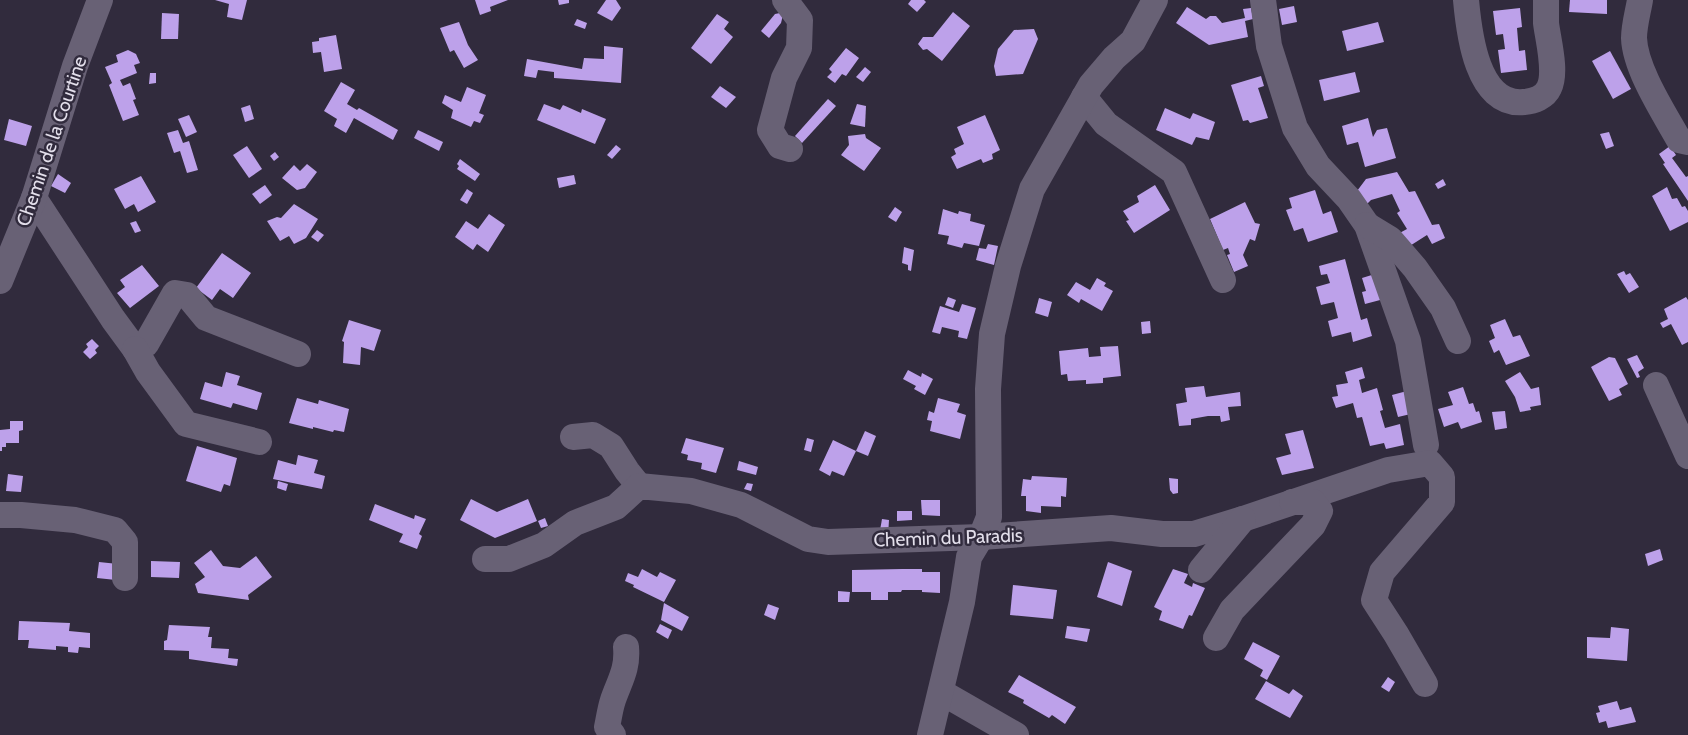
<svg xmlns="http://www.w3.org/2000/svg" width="1688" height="735" font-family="Cabin,sans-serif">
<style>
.building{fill:#bda1ea}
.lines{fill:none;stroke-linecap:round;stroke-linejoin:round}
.minor{stroke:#686175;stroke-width:26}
.labels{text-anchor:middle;stroke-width:5;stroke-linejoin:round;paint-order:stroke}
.street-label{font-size:19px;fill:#e3dfeb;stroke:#312b3d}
</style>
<rect width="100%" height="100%" fill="#312b3d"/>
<g class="building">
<polygon points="215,0 247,0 242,20 227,17 229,4"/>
<polygon points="475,0 508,0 490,7 491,11 480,15"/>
<polygon points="558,0 569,0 569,3 559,5"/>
<polygon points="606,0 616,0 621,8 612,21 597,13"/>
<polygon points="911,0 924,0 926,2 917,12 908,4"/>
<polygon points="1570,0 1607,0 1607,14 1569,12"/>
<polygon points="1294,6 1297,22 1282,25 1279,9"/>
<polygon points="1187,7 1206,19 1210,16 1216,16 1222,23 1245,18 1243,9 1251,8 1253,19 1245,21 1248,37 1209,45 1176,23"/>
<polygon points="1520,8 1522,27 1517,28 1518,40 1519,51 1525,50 1527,70 1501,73 1498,50 1505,49 1503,34 1496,35 1493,11"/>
<polygon points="953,12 970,26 942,61 927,49 923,50 918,44 923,37 933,37"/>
<polygon points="162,13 179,14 178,39 161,39"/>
<polygon points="780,13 783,15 781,23 769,38 761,31 775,14"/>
<polygon points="717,14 729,22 724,29 733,37 711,64 691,48"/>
<polygon points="577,19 587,23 585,29 574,25"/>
<polygon points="459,22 468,45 478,60 464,68 454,50 450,52 440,28"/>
<polygon points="1378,22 1384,42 1347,51 1342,31"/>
<polygon points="1034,29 1038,39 1023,74 996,76 994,66 998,49 1014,30"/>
<polygon points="336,35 342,69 324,72 321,52 313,53 312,42 319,41 319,38"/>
<polygon points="604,46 623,48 621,83 554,78 554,72 538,70 536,78 524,76 527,59 582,69 584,58 604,59"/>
<polygon points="846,48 859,58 846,76 842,74 835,83 827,77 832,72 829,69"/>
<polygon points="128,50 136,54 140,63 134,65 137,73 120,80 123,86 130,83 136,99 133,100 139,115 123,121 109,85 112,83 105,67 118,62 116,55"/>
<polygon points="1610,51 1631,89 1613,99 1592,61"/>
<polygon points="865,67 871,72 863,82 856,77"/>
<polygon points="1355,72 1360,92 1324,101 1319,80"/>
<polygon points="150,73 156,73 156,83 149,84"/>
<polygon points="1261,76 1264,86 1258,88 1268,118 1250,123 1248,120 1243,121 1231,85"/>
<polygon points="341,82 355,90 347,104 357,110 359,108 398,130 393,140 354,118 346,133 334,126 337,119 324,111"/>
<polygon points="720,86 736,97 726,108 711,97"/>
<polygon points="467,87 486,95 479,113 484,115 480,123 474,121 471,127 451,118 453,110 442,103 445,95 461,102"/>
<polygon points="828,99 836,106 802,143 795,136"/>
<polygon points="544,104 560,110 563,105 581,113 582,109 606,119 595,144 537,120"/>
<polygon points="857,104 866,106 865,127 850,124"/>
<polygon points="250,105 254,119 245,122 241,108"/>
<polygon points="1165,108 1190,119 1193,113 1215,122 1209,140 1196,137 1192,145 1156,130"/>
<polygon points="189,115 197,132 186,137 178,119"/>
<polygon points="985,115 1000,150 992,154 993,159 983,163 981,159 957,169 951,157 956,154 954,149 964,144 957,127"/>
<polygon points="1368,118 1373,137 1377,130 1387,128 1396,158 1365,167 1358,142 1347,145 1342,126"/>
<polygon points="9,119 32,126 26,146 4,140"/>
<polygon points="178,130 183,143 189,141 198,170 187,173 180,151 174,153 167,133"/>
<polygon points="418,130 443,142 439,151 414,138"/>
<polygon points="1609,132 1614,146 1606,149 1600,134"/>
<polygon points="865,134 866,138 881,148 864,171 841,155 849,145 848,136"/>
<polygon points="616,145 621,149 612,159 607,155"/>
<polygon points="247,146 262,169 249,178 233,155"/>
<polygon points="1670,146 1676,155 1672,158 1686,177 1688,176 1688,201 1663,164 1665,163 1659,154"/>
<polygon points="275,152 279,157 274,161 270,156"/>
<polygon points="460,159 480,174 475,181 457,169 459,166 457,164"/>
<polygon points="307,164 317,172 305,188 297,190 282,178 294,165 300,171"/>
<polygon points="1397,172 1409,192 1415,191 1432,225 1439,224 1445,238 1432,244 1427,235 1405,249 1394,236 1407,229 1397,213 1400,211 1392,194 1371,200 1367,204 1357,191 1366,179"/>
<polygon points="58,174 71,183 65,193 51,186"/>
<polygon points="574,175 576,184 559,188 557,178"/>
<polygon points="141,176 156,202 138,212 134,204 125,209 114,189"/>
<polygon points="1443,179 1446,185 1438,189 1435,184"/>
<polygon points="265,185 272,195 260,204 252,194"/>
<polygon points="1155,185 1170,210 1134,233 1126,221 1129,220 1123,211 1139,202 1137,196"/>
<polygon points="1667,187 1672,199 1677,198 1682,207 1685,206 1688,211 1688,222 1670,231 1652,196"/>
<polygon points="467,189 473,193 467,204 460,200"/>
<polygon points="1315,190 1323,214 1331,211 1338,232 1308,242 1303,228 1294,231 1286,210 1292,208 1289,198"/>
<polygon points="1245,202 1255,223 1260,224 1255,241 1250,239 1243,255 1248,266 1234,272 1227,255 1230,254 1228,248 1223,250 1210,219"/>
<polygon points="294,204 318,219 306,238 294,244 289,236 280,241 267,221 277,217 281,218"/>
<polygon points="895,207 902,212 896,222 888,217"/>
<polygon points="943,209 958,214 959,211 971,214 970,221 985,225 979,246 964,243 962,248 947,244 949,236 938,234"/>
<polygon points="489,214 505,225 488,252 477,244 473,250 455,237 466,221 478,229"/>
<polygon points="136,221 141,231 135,233 130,223"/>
<polygon points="317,230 324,235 318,242 311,237"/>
<polygon points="988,244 998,246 994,265 976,260 979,248 986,249"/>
<polygon points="904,247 914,250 911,271 908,270 908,265 902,263"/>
<polygon points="222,253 251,273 233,298 220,289 212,300 196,288"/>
<polygon points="1345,259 1361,320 1367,318 1372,336 1353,342 1351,332 1332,337 1328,321 1338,318 1334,302 1321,305 1316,287 1330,283 1327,274 1321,275 1319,266"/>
<polygon points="142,265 159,286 130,308 117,293 125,287 120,280"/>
<polygon points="1624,271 1626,275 1630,273 1639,287 1629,293 1617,274"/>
<polygon points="1375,274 1384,299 1365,304 1362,292 1366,291 1362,278"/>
<polygon points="1097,278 1106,283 1104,286 1113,291 1102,311 1081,299 1079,303 1067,295 1076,282 1090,290"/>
<polygon points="948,297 956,300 953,308 945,305"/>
<polygon points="1686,297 1688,300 1688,342 1682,345 1671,324 1663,328 1660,323 1668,319 1664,309"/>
<polygon points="1039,298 1052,302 1048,317 1035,313"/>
<polygon points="962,304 976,308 967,339 958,337 959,331 942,327 940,334 932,332 940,306 959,312"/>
<polygon points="1505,319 1513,337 1520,335 1530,356 1506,365 1499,350 1494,353 1489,341 1495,338 1490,325"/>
<polygon points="349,320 381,330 374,351 361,347 360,365 343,363 344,342 342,341"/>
<polygon points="1150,321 1151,333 1142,334 1141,322"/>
<polygon points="92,339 99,346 95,350 97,353 90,359 83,352 88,347 86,344"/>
<polygon points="1118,346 1121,376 1103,378 1103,383 1086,384 1086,380 1068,381 1067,374 1061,375 1059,351 1088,348 1089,357 1101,356 1100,347"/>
<polygon points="1637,355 1644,368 1638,372 1640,377 1637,378 1627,359"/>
<polygon points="1609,357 1615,358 1628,384 1619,389 1622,395 1609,401 1591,367"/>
<polygon points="1362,367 1365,378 1359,380 1362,393 1377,388 1383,410 1380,411 1385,428 1400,424 1404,445 1386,449 1384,443 1370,446 1362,417 1357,418 1353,403 1336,408 1332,397 1338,396 1336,385 1348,383 1345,372"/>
<polygon points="908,370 921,377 922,373 933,379 925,395 914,389 916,386 903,379"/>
<polygon points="226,372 240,376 237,385 262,393 257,410 233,403 231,408 200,399 205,382 222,387"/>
<polygon points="1520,372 1531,389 1539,387 1541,405 1530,407 1531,410 1520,412 1515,397 1505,381"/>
<polygon points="1204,386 1206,397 1240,392 1241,406 1228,407 1230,420 1221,422 1220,416 1208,416 1191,419 1191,425 1179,426 1176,404 1187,402 1185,388"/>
<polygon points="1463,387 1469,404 1473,403 1476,412 1479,411 1482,422 1461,429 1458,422 1444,427 1438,409 1453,405 1448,392"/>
<polygon points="1407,391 1415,413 1398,417 1392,395"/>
<polygon points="297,398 318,404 319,400 349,409 344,432 334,430 333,432 313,427 313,429 289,423"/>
<polygon points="938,398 960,404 957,412 966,415 960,439 930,431 932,421 927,420 929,411 934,413"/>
<polygon points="1505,411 1507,428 1495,430 1492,412"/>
<polygon points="10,421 23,421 23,430 19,431 19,443 6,443 6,447 2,447 2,451 0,451 0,430 10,429"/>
<polygon points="1303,430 1314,468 1282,475 1276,458 1291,454 1285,434"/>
<polygon points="865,431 876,436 868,456 856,451"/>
<polygon points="686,438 724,448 716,473 701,469 702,463 687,460 688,455 681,453"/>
<polygon points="807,438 814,440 811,452 804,450"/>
<polygon points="833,440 856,451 844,476 832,471 830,476 819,470"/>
<polygon points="197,446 237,458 230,486 224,484 221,492 186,481"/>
<polygon points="298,455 318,460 314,473 325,476 322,489 273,479 278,460 296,465"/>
<polygon points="739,461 758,467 756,475 737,470"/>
<polygon points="8,474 23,476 21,492 6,491"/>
<polygon points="1032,476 1067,478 1066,497 1061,496 1061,507 1041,506 1041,513 1026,511 1026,496 1021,496 1023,479 1031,480"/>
<polygon points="1169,478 1178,479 1178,493 1173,494 1170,490"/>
<polygon points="278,481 288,484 286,491 277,488"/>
<polygon points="747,483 753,484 751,491 744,489"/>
<polygon points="471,499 497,512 528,499 537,521 495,538 460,520"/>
<polygon points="921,500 940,500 940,516 922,515"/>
<polygon points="375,504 414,519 415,515 426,519 419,534 422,536 417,549 399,542 403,534 369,520"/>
<polygon points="897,511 912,511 912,520 897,521"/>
<polygon points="545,518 548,526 541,528 538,521"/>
<polygon points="882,519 889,520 888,536 879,536"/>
<polygon points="1660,549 1663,560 1648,566 1645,554"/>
<polygon points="211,550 223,566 240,568 256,556 272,577 248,595 249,600 198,593 195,584 205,577 194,563"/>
<polygon points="151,561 180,562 179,578 151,577"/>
<polygon points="99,562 118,564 116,580 97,578"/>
<polygon points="1108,562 1132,571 1122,606 1097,597"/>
<polygon points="642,569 657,577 660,572 676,580 664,602 633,587 634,585 625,581 628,573 638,577"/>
<polygon points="902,569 922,569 922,572 940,572 940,593 922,592 922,590 902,590 901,592 888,592 888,600 871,600 871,592 852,592 852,570"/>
<polygon points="1173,569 1188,574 1184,583 1192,587 1193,583 1205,588 1192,616 1189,615 1183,629 1159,620 1162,611 1154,607"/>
<polygon points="1013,585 1057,590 1053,619 1010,615"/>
<polygon points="838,591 850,592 849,602 838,602"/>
<polygon points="664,603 689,617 682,631 661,620"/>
<polygon points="768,604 779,608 775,620 764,615"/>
<polygon points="19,621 70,623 69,631 90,633 90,648 79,647 78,653 68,652 68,647 56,646 56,650 28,648 29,640 18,640"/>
<polygon points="660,624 672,630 668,639 656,632"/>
<polygon points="169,625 210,627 208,637 212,637 211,648 229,649 228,658 238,659 237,666 189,659 189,651 164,650 164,641 167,640"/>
<polygon points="1067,626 1090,629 1087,642 1065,638"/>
<polygon points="1611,627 1629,629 1627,661 1587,658 1587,637 1610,638"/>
<polygon points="1253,642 1280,656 1267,680 1260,676 1263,670 1244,659"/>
<polygon points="1019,675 1076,707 1065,724 1052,715 1049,718 1023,703 1024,700 1008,692"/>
<polygon points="1388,677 1395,682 1389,692 1381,687"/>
<polygon points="1266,681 1289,694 1293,689 1303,696 1290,718 1255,699"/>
<polygon points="1617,701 1620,710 1631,707 1636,722 1608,728 1606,721 1599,723 1596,713 1600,712 1598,706"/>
</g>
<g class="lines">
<g class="minor">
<polyline points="785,0 800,20 799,48 784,78 770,130 780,146 790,149"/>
<polyline points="1263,0 1269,46 1295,128 1318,166 1349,199 1367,225 1408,341 1426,445"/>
<path d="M1466,0C1469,33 1477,107 1524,102C1534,101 1545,97 1549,88C1557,72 1548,40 1546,23C1546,15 1546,8 1546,0"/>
<path d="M1640,0C1638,12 1634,26 1634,38C1635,69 1664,113 1679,140L1688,142"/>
<polyline points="1084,97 1106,124 1174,172 1223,280"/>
<polyline points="34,198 113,319 135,349 146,344 175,293 187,295 206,318 298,354"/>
<polyline points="1367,225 1390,239 1415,268 1443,308 1458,341"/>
<polyline points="0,281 34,198 75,66 100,0"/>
<polyline points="135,349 148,372 186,424 259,442"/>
<polyline points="1656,385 1688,456"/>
<polyline points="573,437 593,435 611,446 627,471 639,486"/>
<polyline points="0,515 21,515 75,520 115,530 125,542 125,578"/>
<polyline points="485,559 509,559 544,545 575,523 616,507 639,486 691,491 741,505 808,539 828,542 981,537 1111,528 1162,534 1194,534 1243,519 1388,470 1430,463 1442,477 1442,502 1382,572 1374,600 1396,634 1425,684"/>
<polyline points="1201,570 1243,519"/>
<polyline points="1216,638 1232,610 1313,525 1320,511 1313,502 1292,502"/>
<polyline points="941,692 1016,735"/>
<path d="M613,735L607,727C609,718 610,709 613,700C620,680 628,669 626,647"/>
<polyline points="930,735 962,602 969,557 981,537 989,517 988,389 992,334 1008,266 1032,189 1091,85 1114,58 1133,41 1155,0"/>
</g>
</g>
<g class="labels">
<g class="street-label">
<text transform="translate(51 141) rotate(-71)" y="7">Chemin de la Courtine</text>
<text transform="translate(948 537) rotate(-2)" y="7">Chemin du Paradis</text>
</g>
</g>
</svg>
